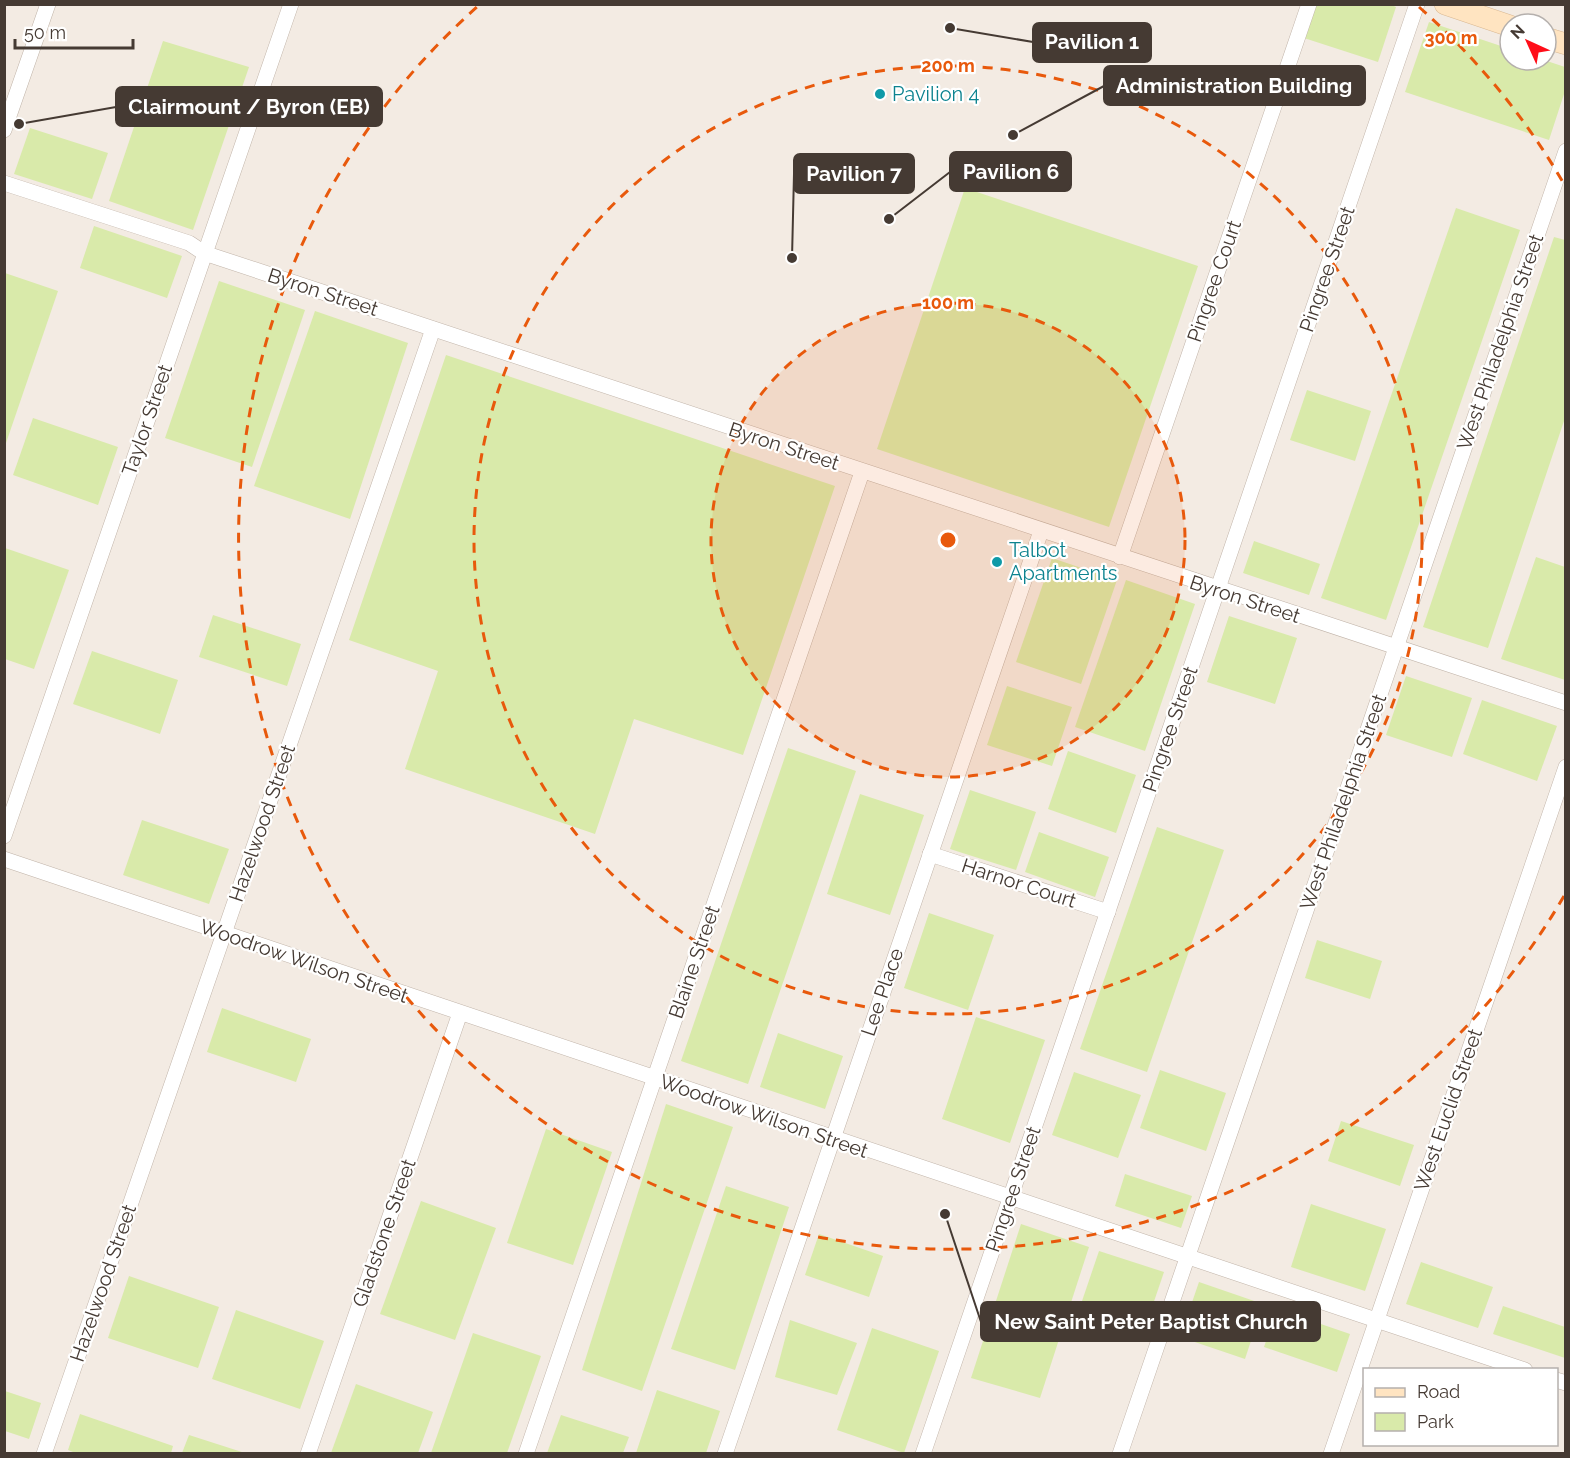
<svg xmlns="http://www.w3.org/2000/svg" width="1570" height="1458" font-family="Raleway,sans-serif">
<style>
.green{fill:#d9eaaa}
.lines{fill:none;stroke-linecap:round;stroke-linejoin:round}
.minor-casing{stroke:#c1b4a9;stroke-width:16}
.secondary-casing{stroke:#d9b892;stroke-width:22}
.minor{stroke:#fff;stroke-width:15}
.secondary{stroke:#ffe4c1;stroke-width:21}
.ring{fill:none;stroke:#e8590c;stroke-width:3;stroke-dasharray:10 8}
.culture-dot{fill:#0f9aa8;stroke:#fff;stroke-width:2}
.labels{text-anchor:middle;stroke-width:4.5;stroke-linejoin:round;paint-order:stroke}
.culture-label{font-size:20px;fill:#0d838f;stroke:#fff;text-anchor:start}
.street-label{font-size:20px;fill:#453a33;stroke:#fff}
.centre{fill:#e8590c;stroke:#fff;stroke-width:3}
.ring-label{font-size:18px;text-anchor:middle;font-weight:bold;fill:#e8590c;stroke:#fff;stroke-width:4.5;stroke-linejoin:round;paint-order:stroke}
.leader{fill:none;stroke:#453a33;stroke-width:2}
.callout-dot{fill:#453a33;stroke:#fff;stroke-width:2}
.callout{fill:#453a33;stroke:#453a33;stroke-width:2}
.callout-label{font-size:21px;text-anchor:middle;font-weight:bold;fill:#fff}
</style>
<rect width="100%" height="100%" fill="#f3ebe3"/>
<g class="green">
<polygon points="1389,4 1396,7 1378,62 1304,38 1315,5"/>
<polygon points="1429,22 1510,49 1510,60 1544,60 1565,67 1565,91 1549,140 1405,92"/>
<polygon points="163,41 249,67 193,230 109,201"/>
<polygon points="30,128 108,153 92,199 14,174"/>
<polygon points="965,188 1198,266 1109,527 877,449"/>
<polygon points="1456,208 1520,230 1386,620 1321,598"/>
<polygon points="94,226 182,256 167,298 80,268"/>
<polygon points="1554,237 1565,240 1565,418 1488,648 1423,627"/>
<polygon points="5,273 58,291 5,446 4,273"/>
<polygon points="219,281 305,310 252,467 165,438"/>
<polygon points="315,311 408,343 350,519 254,486"/>
<polygon points="446,355 835,486 743,755 634,719 595,834 405,769 438,671 349,640"/>
<polygon points="1307,390 1371,411 1355,461 1290,440"/>
<polygon points="33,418 118,447 98,505 13,475"/>
<polygon points="1254,541 1320,564 1309,595 1243,573"/>
<polygon points="5,548 69,570 34,669 5,659"/>
<polygon points="1536,557 1565,567 1565,680 1501,659"/>
<polygon points="1052,558 1117,580 1081,684 1016,662"/>
<polygon points="1126,580 1195,604 1145,751 1075,727"/>
<polygon points="213,615 301,644 287,686 199,657"/>
<polygon points="1229,616 1297,638 1275,704 1207,682"/>
<polygon points="92,651 178,680 160,734 73,704"/>
<polygon points="1406,676 1472,698 1452,757 1386,735"/>
<polygon points="1007,686 1072,707 1052,766 987,745"/>
<polygon points="1482,700 1557,726 1537,781 1463,754"/>
<polygon points="788,748 856,771 748,1084 681,1061"/>
<polygon points="1068,751 1136,775 1116,833 1048,809"/>
<polygon points="970,790 1036,812 1016,870 950,849"/>
<polygon points="860,794 924,815 890,915 827,894"/>
<polygon points="142,820 229,849 209,904 123,875"/>
<polygon points="1157,827 1224,850 1147,1072 1080,1049"/>
<polygon points="1039,832 1109,857 1095,897 1025,872"/>
<polygon points="929,913 994,935 968,1010 904,988"/>
<polygon points="1317,940 1382,961 1370,999 1305,978"/>
<polygon points="222,1008 311,1039 296,1082 207,1052"/>
<polygon points="976,1017 1045,1040 1010,1143 942,1119"/>
<polygon points="778,1033 843,1056 825,1109 760,1087"/>
<polygon points="1160,1070 1226,1093 1206,1151 1140,1128"/>
<polygon points="1074,1072 1141,1095 1118,1158 1052,1135"/>
<polygon points="666,1104 733,1127 642,1391 582,1370"/>
<polygon points="1341,1121 1414,1145 1400,1186 1328,1161"/>
<polygon points="546,1129 612,1152 573,1265 507,1243"/>
<polygon points="1125,1174 1192,1196 1181,1228 1115,1206"/>
<polygon points="726,1186 789,1207 735,1370 671,1349"/>
<polygon points="421,1201 496,1228 455,1340 380,1314"/>
<polygon points="1311,1204 1386,1229 1365,1291 1291,1267"/>
<polygon points="1021,1224 1089,1247 1040,1398 971,1378"/>
<polygon points="819,1234 883,1256 869,1297 805,1275"/>
<polygon points="1099,1251 1164,1272 1146,1325 1081,1304"/>
<polygon points="1421,1262 1493,1287 1478,1328 1406,1304"/>
<polygon points="129,1276 219,1307 198,1368 108,1338"/>
<polygon points="1199,1282 1263,1304 1245,1359 1180,1337"/>
<polygon points="1503,1306 1565,1327 1565,1358 1493,1334"/>
<polygon points="1277,1309 1350,1334 1337,1372 1264,1347"/>
<polygon points="236,1310 324,1341 300,1409 212,1379"/>
<polygon points="790,1320 857,1343 837,1395 775,1377"/>
<polygon points="872,1328 939,1351 904,1453 837,1430"/>
<polygon points="473,1333 541,1356 507,1453 431,1453"/>
<polygon points="356,1384 433,1412 418,1453 331,1453"/>
<polygon points="657,1390 720,1411 706,1453 636,1453"/>
<polygon points="5,1391 41,1403 29,1439 5,1431"/>
<polygon points="80,1414 173,1446 171,1453 78,1454 68,1450"/>
<polygon points="561,1415 629,1437 623,1453 547,1453"/>
<polygon points="189,1435 245,1453 182,1453"/>
</g>
<g class="lines">
<defs>
<g id="minor">
<polyline points="4,130 48,4"/>
<polyline points="4,183 189,243 204,253 1566,703"/>
<polyline points="1120,557 1309,4"/>
<polyline points="4,836 291,4"/>
<polyline points="930,854 1108,912"/>
<polyline points="4,859 1525,1370"/>
<polyline points="1556,1380 1566,1383"/>
<polyline points="44,1454 433,329"/>
<polyline points="308,1454 460,1013"/>
<polyline points="526,1454 862,472"/>
<polyline points="725,1454 1041,531"/>
<polyline points="923,1454 1417,4"/>
<polyline points="1120,1454 1566,151"/>
<polyline points="1331,1454 1566,767"/>
</g>
<g id="secondary">
<polyline points="1445,4 1510,26"/>
<polyline points="1546,38 1566,44"/>
</g>
</defs>
<use href="#minor" class="minor-casing"/>
<use href="#secondary" class="secondary-casing"/>
<use href="#minor" class="minor"/>
<use href="#secondary" class="secondary"/>
</g>
<circle cx="948" cy="540" r="237" fill="#e8590c" fill-opacity=".12"/>
<g class="ring">
<circle cx="948" cy="540" r="237"/>
<circle cx="948" cy="540" r="474"/>
<path d="M1564 896A711 711 0 1 1 477 7M1419 7A711 711 0 0 1 1564 184"/>
</g>
<g class="culture-dot">
<circle cx="880" cy="94" r="6"/>
<circle cx="997" cy="562" r="6"/>
</g>
<g class="labels">
<g class="culture-label">
<text x="892" y="101">Pavilion 4</text>
<text x="1009" y="557">Talbot<tspan x="1009" dy="23">Apartments</tspan></text>
</g>
<g class="street-label">
<text transform="translate(1327 269) rotate(-71)" y="7">Pingree Street</text>
<text transform="translate(1214 281) rotate(-71)" y="7">Pingree Court</text>
<text transform="translate(323 292) rotate(18)" y="7">Byron Street</text>
<text transform="translate(1500 342) rotate(-71)" y="7">West Philadelphia Street</text>
<text transform="translate(147 420) rotate(-71)" y="7">Taylor Street</text>
<text transform="translate(784 446) rotate(18)" y="7">Byron Street</text>
<text transform="translate(1245 599) rotate(18)" y="7">Byron Street</text>
<text transform="translate(1170 729) rotate(-71)" y="7">Pingree Street</text>
<text transform="translate(1343 802) rotate(-71)" y="7">West Philadelphia Street</text>
<text transform="translate(262 823) rotate(-71)" y="7">Hazelwood Street</text>
<text transform="translate(1019 883) rotate(18)" y="7">Harnor Court</text>
<text transform="translate(304 961) rotate(19)" y="7">Woodrow Wilson Street</text>
<text transform="translate(694 962) rotate(-71)" y="7">Blaine Street</text>
<text transform="translate(882 992) rotate(-71)" y="7">Lee Place</text>
<text transform="translate(1448 1110) rotate(-71)" y="7">West Euclid Street</text>
<text transform="translate(764 1116) rotate(19)" y="7">Woodrow Wilson Street</text>
<text transform="translate(1013 1189) rotate(-71)" y="7">Pingree Street</text>
<text transform="translate(384 1233) rotate(-71)" y="7">Gladstone Street</text>
<text transform="translate(103 1283) rotate(-71)" y="7">Hazelwood Street</text>
</g>
</g>
<circle cx="948" cy="540" r="9" class="centre"/>
<g class="ring-label">
<text x="1451" y="44">300 m</text>
<text x="948" y="72">200 m</text>
<text x="948" y="309">100 m</text>
</g>
<path class="leader" d="M950 28L1033 42M1013 135L1104 86M19 124L116 107M889 219L950 172M792 258L794 174M945 1214L981 1322"/>
<g class="callout-dot">
<circle cx="950" cy="28" r="6"/>
<circle cx="1013" cy="135" r="6"/>
<circle cx="19" cy="124" r="6"/>
<circle cx="889" cy="219" r="6"/>
<circle cx="792" cy="258" r="6"/>
<circle cx="945" cy="1214" r="6"/>
</g>
<g class="callout">
<rect x="1033" y="23" width="118" height="39" rx="6"/>
<rect x="1104" y="66" width="261" height="39" rx="6"/>
<rect x="116" y="87" width="266" height="39" rx="6"/>
<rect x="950" y="152" width="121" height="39" rx="6"/>
<rect x="794" y="154" width="120" height="39" rx="6"/>
<rect x="981" y="1302" width="339" height="39" rx="6"/>
</g>
<g class="callout-label">
<text x="1092" y="49">Pavilion 1</text>
<text x="1234" y="93">Administration Building</text>
<text x="249" y="114">Clairmount / Byron (EB)</text>
<text x="1011" y="179">Pavilion 6</text>
<text x="854" y="181">Pavilion 7</text>
<text x="1151" y="1329">New Saint Peter Baptist Church</text>
</g>
<rect width="1570" height="1458" fill="none" stroke="#453a33" stroke-width="12"/>
<rect x="1363" y="1368" width="195" height="78" fill="#ffffff" stroke="#b5b0ad" stroke-width="1.5"/>
<rect x="1375" y="1388" width="30" height="9" fill="#ffe4c1" stroke="#b5b0ad" stroke-width="1.5"/>
<text x="1417" y="1398" font-size="18" fill="#453a33">Road</text>
<rect x="1375" y="1413" width="30" height="18" fill="#d9eaaa" stroke="#b5b0ad" stroke-width="1.5"/>
<text x="1417" y="1428" font-size="18" fill="#453a33">Park</text>
<g transform="translate(1528 42) rotate(315)"><circle r="28" fill="#ffffff" stroke="#b5b0ad" stroke-width="1.5"/>
<path d="M0-4.5L10 22L0 15L-10 22Z" fill="#ff0e19"/>
<text y="-9" font-size="16" font-weight="bold" text-anchor="middle" fill="#453a33">N</text>
</g>
<path d="M15 39v9h118v-9" fill="none" stroke="#453a33" stroke-width="3"/>
<text x="24" y="39" font-size="18" fill="#453a33" stroke="#ffffff" stroke-width="4.5" paint-order="stroke">50 m</text>
</svg>
